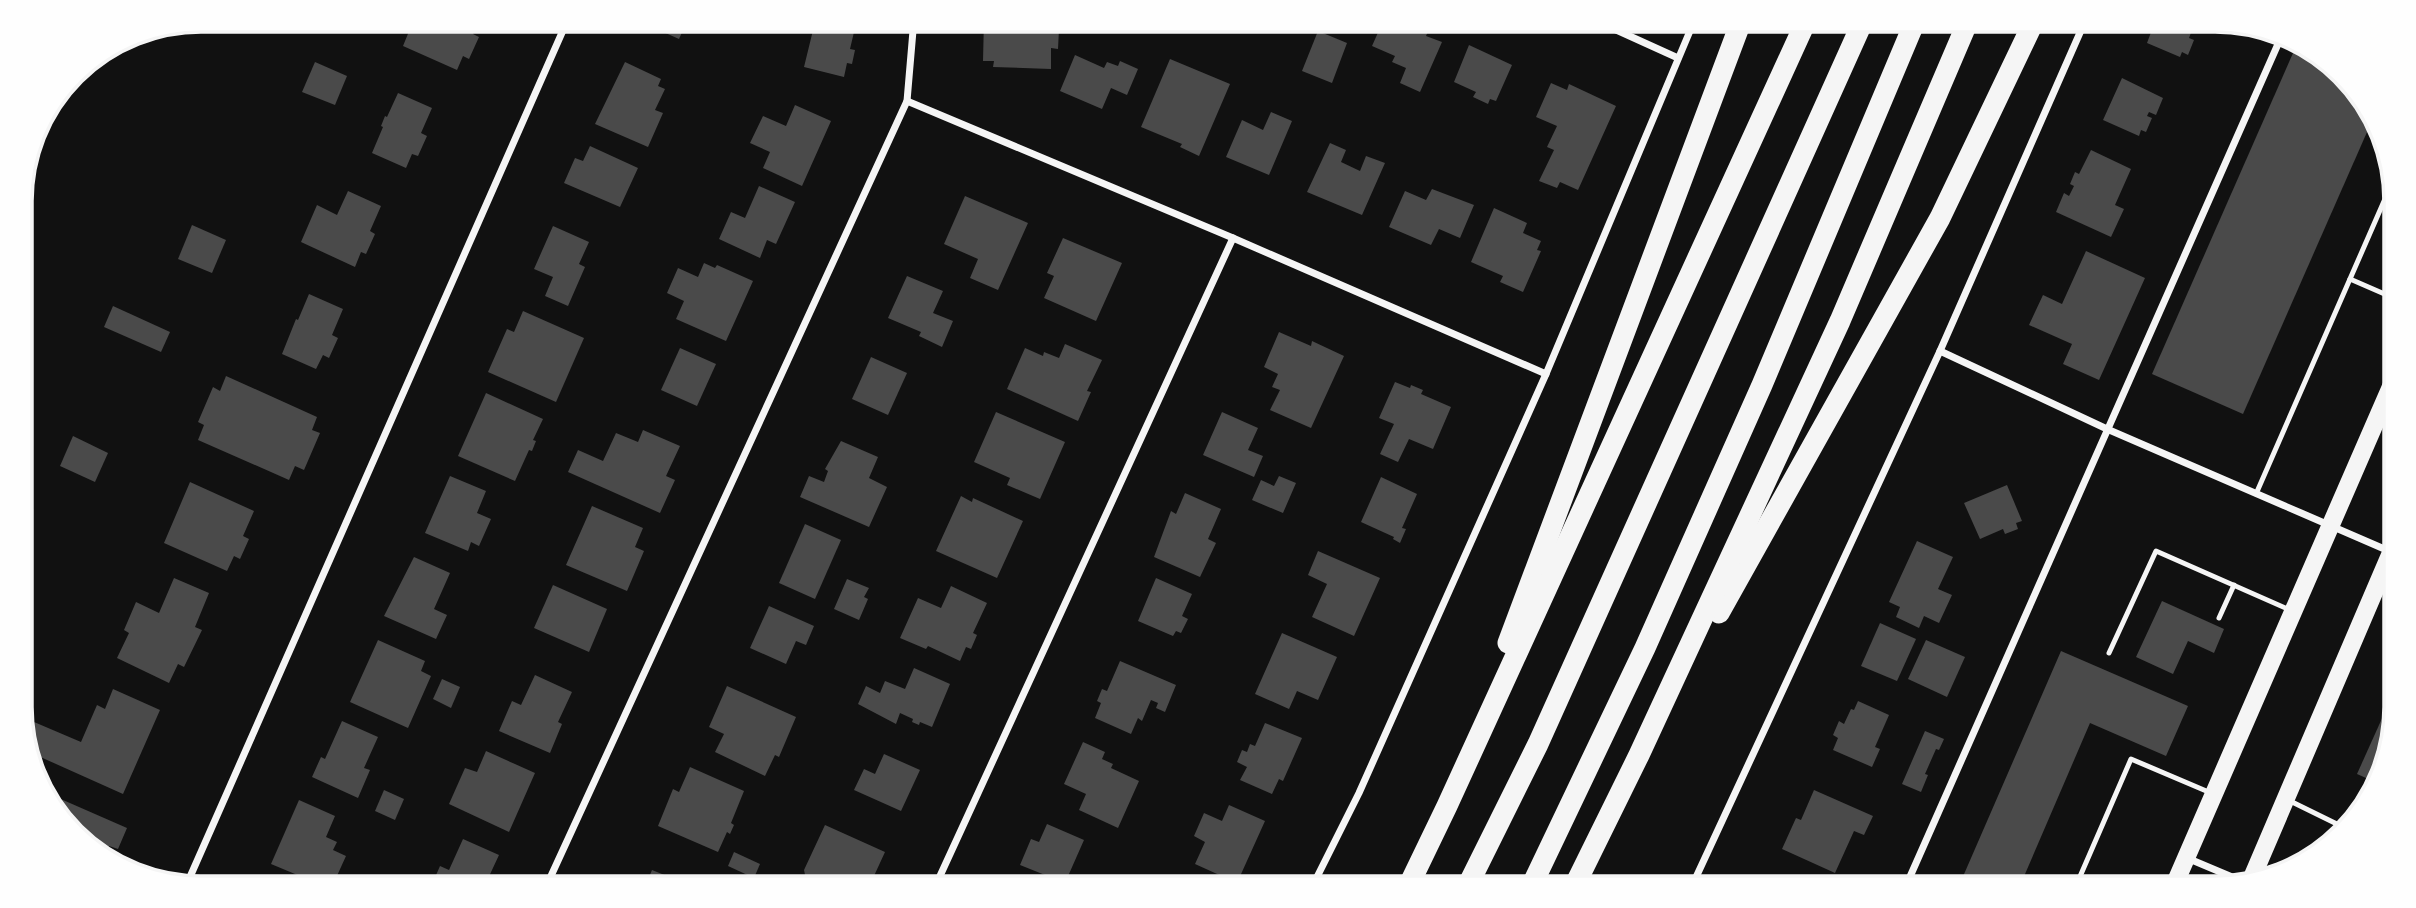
<svg xmlns="http://www.w3.org/2000/svg" width="2416" height="908" font-family="Signika,sans-serif">
<style>
.building{fill:#4a4a4a}
.lines{fill:none;stroke-linecap:round;stroke-linejoin:round}
.service{stroke:#f5f5f5;stroke-width:5}
.minor{stroke:#f5f5f5;stroke-width:7}
.primary{stroke:#f5f5f5;stroke-width:18}
.motorway{stroke:#f5f5f5;stroke-width:21}
.rim{fill:none;stroke:#f5f5f5;stroke-width:3.5}
</style>
<rect width="100%" height="100%" fill="#111"/>
<g class="building">
<polygon points="414,19 479,19 473,34 479,37 469,59 463,56 457,70 403,46"/>
<polygon points="645,19 688,19 679,39 643,23"/>
<polygon points="984,19 1032,19 1032,23 1052,24 1052,28 1059,29 1058,49 1051,48 1051,69 993,67 994,61 983,61"/>
<polygon points="1307,19 1335,19 1331,30"/>
<polygon points="1384,19 1407,19 1429,29 1426,36 1442,42 1420,92 1400,83 1406,68 1392,62 1395,56 1372,46"/>
<polygon points="2156,19 2196,19 2189,38 2194,40 2188,55 2182,52 2180,57 2147,43"/>
<polygon points="815,22 854,32 850,49 855,50 852,64 847,63 844,77 804,67"/>
<polygon points="1318,31 1347,43 1332,83 1302,71"/>
<polygon points="2297,44 2352,81 2371,123 2243,414 2152,374"/>
<polygon points="1469,45 1512,65 1496,101 1490,99 1488,104 1473,97 1476,92 1454,82"/>
<polygon points="1075,55 1104,68 1107,62 1118,66 1120,61 1138,69 1127,95 1111,88 1102,109 1060,91"/>
<polygon points="1170,59 1230,84 1199,156 1180,147 1182,144 1141,127"/>
<polygon points="315,62 347,76 335,105 302,92"/>
<polygon points="625,62 661,79 658,86 665,89 655,110 663,113 648,147 595,124"/>
<polygon points="2122,78 2163,98 2156,115 2149,112 2147,116 2152,118 2146,132 2141,130 2139,136 2103,120"/>
<polygon points="1551,83 1567,90 1569,84 1616,106 1578,190 1560,182 1557,188 1539,181 1554,150 1547,147 1557,126 1536,117"/>
<polygon points="398,93 432,108 421,133 427,136 418,156 412,154 406,168 372,153 383,127 381,126 385,116 387,117"/>
<polygon points="795,105 831,121 802,186 763,168 770,152 750,143 763,116 786,126"/>
<polygon points="1271,112 1292,121 1269,175 1226,157 1242,120 1263,130"/>
<polygon points="1330,143 1346,150 1341,162 1360,171 1366,156 1385,163 1362,215 1307,192"/>
<polygon points="590,146 638,168 620,207 564,183 575,158 583,161"/>
<polygon points="2091,150 2131,169 2115,205 2124,209 2111,237 2056,212 2064,193 2069,196 2074,186 2070,184 2075,172 2079,174"/>
<polygon points="759,186 795,202 776,244 767,240 760,258 719,239 731,212 745,218"/>
<polygon points="1432,189 1474,205 1460,238 1439,229 1431,245 1389,227 1405,191 1426,200"/>
<polygon points="348,191 381,206 370,231 375,234 366,254 361,252 355,267 301,242 317,205 337,215"/>
<polygon points="965,196 1028,223 998,290 970,278 978,259 944,244"/>
<polygon points="1494,208 1527,223 1523,233 1541,241 1537,250 1541,251 1523,292 1500,282 1503,276 1471,262"/>
<polygon points="192,225 226,240 212,273 178,259"/>
<polygon points="553,226 589,242 579,264 585,267 568,306 545,296 553,277 534,269"/>
<polygon points="1063,238 1122,263 1096,321 1044,298 1054,276 1047,273"/>
<polygon points="2086,251 2145,278 2099,380 2063,364 2072,344 2029,325 2043,295 2062,304"/>
<polygon points="704,263 715,268 717,265 753,281 726,341 676,319 684,301 667,293 678,268 698,277"/>
<polygon points="907,276 943,291 933,313 953,321 942,347 919,336 921,332 888,318"/>
<polygon points="309,294 343,309 332,335 338,338 329,358 323,355 316,369 282,354 296,319 298,320"/>
<polygon points="113,306 170,332 161,352 104,327"/>
<polygon points="523,311 584,338 556,402 488,372 507,329 514,332"/>
<polygon points="1279,332 1311,346 1312,341 1344,356 1311,428 1270,410 1280,390 1272,387 1278,374 1264,367"/>
<polygon points="1065,344 1102,360 1087,391 1091,392 1078,421 1007,389 1025,348 1043,356 1044,352 1059,358"/>
<polygon points="680,348 716,364 697,406 661,390"/>
<polygon points="871,357 907,373 888,415 852,399"/>
<polygon points="226,376 317,417 312,430 320,433 304,470 295,466 289,480 198,440 204,425 198,422 213,387 220,391"/>
<polygon points="1395,382 1410,388 1411,385 1423,390 1421,394 1451,407 1433,449 1409,439 1398,462 1380,454 1394,424 1379,418"/>
<polygon points="486,393 543,419 533,440 536,441 532,451 529,450 515,481 458,456"/>
<polygon points="996,412 1065,442 1040,499 1007,485 1010,478 974,462"/>
<polygon points="1222,412 1258,428 1248,450 1263,456 1254,477 1203,455"/>
<polygon points="643,430 680,446 666,476 675,480 660,513 568,472 578,450 603,461 616,433 638,442"/>
<polygon points="73,436 108,453 95,482 60,466"/>
<polygon points="841,441 878,457 869,478 887,487 869,527 800,497 809,476 824,482 828,471 825,469"/>
<polygon points="450,476 486,491 477,513 491,519 479,546 471,542 468,551 425,533"/>
<polygon points="1279,476 1296,483 1283,513 1252,500 1261,480 1274,486"/>
<polygon points="1381,477 1417,494 1402,528 1406,529 1400,543 1393,539 1394,537 1361,522"/>
<polygon points="190,482 254,511 243,536 249,539 240,559 234,556 227,571 164,543"/>
<polygon points="2007,485 2022,521 2016,523 2018,529 2005,534 2003,529 1980,539 1964,503"/>
<polygon points="1185,493 1221,509 1208,539 1216,543 1200,577 1154,557 1171,511 1176,514"/>
<polygon points="961,496 972,502 973,498 1023,521 997,578 936,551"/>
<polygon points="592,506 643,528 635,547 644,551 627,591 566,565"/>
<polygon points="805,524 841,540 815,599 779,583"/>
<polygon points="1917,541 1953,557 1938,589 1952,595 1939,623 1924,616 1919,628 1896,617 1900,607 1889,602"/>
<polygon points="1318,551 1380,578 1354,636 1312,617 1327,584 1308,575"/>
<polygon points="414,557 450,573 434,609 447,615 436,639 384,616"/>
<polygon points="174,578 209,593 195,627 202,630 184,667 178,664 169,683 117,658 129,633 124,630 136,602 159,613"/>
<polygon points="1156,578 1192,594 1182,616 1188,619 1181,633 1176,631 1173,636 1138,621"/>
<polygon points="847,579 869,588 864,597 868,599 859,620 834,609"/>
<polygon points="553,585 607,609 589,652 534,628"/>
<polygon points="951,586 987,603 973,633 977,635 971,649 966,647 960,661 928,646 926,649 900,638 918,598 941,608"/>
<polygon points="2162,601 2224,629 2214,653 2188,641 2173,674 2136,657"/>
<polygon points="769,606 814,626 806,645 796,641 786,664 750,648"/>
<polygon points="1880,623 1916,639 1897,681 1861,666"/>
<polygon points="1282,633 1337,657 1318,700 1297,691 1289,709 1255,694"/>
<polygon points="378,640 425,661 421,671 431,676 408,728 350,702"/>
<polygon points="1926,640 1965,657 1947,697 1908,679"/>
<polygon points="2061,651 2188,706 2166,756 2090,723 2019,888 1958,888"/>
<polygon points="1120,661 1176,685 1165,712 1156,708 1158,703 1151,700 1142,721 1138,718 1131,734 1095,718 1101,703 1097,701 1102,689 1107,691"/>
<polygon points="914,668 950,684 932,727 920,722 919,725 912,722 913,719 900,713 896,724 858,704 866,686 880,693 885,681 905,689"/>
<polygon points="535,675 572,692 558,722 562,724 550,753 499,731 512,701 521,705"/>
<polygon points="442,679 460,687 451,708 433,699"/>
<polygon points="2397,685 2397,708 2387,766 2375,782 2357,774"/>
<polygon points="727,686 796,717 779,757 775,755 765,776 715,752 724,734 709,727"/>
<polygon points="113,689 160,710 123,794 27,751 23,742 23,721 27,719 81,742 97,705 105,709"/>
<polygon points="1858,701 1889,715 1875,747 1880,749 1872,767 1833,750 1838,738 1833,735 1839,721 1844,724 1851,709 1854,710"/>
<polygon points="342,721 378,737 364,768 370,770 358,798 312,777 321,757 325,759"/>
<polygon points="1265,723 1302,738 1283,781 1279,779 1272,794 1240,780 1247,767 1237,762 1242,750 1247,752 1250,744 1255,746"/>
<polygon points="1925,731 1944,739 1939,750 1936,749 1925,774 1928,775 1921,792 1902,784"/>
<polygon points="1083,742 1105,752 1102,759 1113,764 1111,768 1139,781 1118,828 1079,810 1086,794 1064,784"/>
<polygon points="486,751 535,773 509,832 449,804 465,768 477,772"/>
<polygon points="884,754 920,770 901,811 854,790 864,769 875,774"/>
<polygon points="690,767 744,791 731,823 734,825 730,834 727,832 718,852 658,826 673,789 679,792"/>
<polygon points="384,790 404,799 395,820 375,811"/>
<polygon points="1814,790 1873,816 1864,835 1854,831 1835,873 1782,849 1796,818 1801,820"/>
<polygon points="47,793 127,828 118,849 109,846 106,855 64,827"/>
<polygon points="299,800 335,816 326,837 337,842 333,850 346,856 331,889 271,864"/>
<polygon points="1229,805 1265,821 1237,883 1195,864 1205,842 1194,836 1204,813 1222,821"/>
<polygon points="1047,824 1084,840 1065,883 1020,865 1031,839 1039,842"/>
<polygon points="825,825 885,852 868,889 855,889 845,884 843,889 808,889 804,870"/>
<polygon points="463,839 499,855 485,885 493,889 430,889 440,866 449,870"/>
<polygon points="734,852 760,864 754,878 728,866"/>
<polygon points="652,870 667,876 662,889 644,889"/>
</g>
<g class="lines">
<g class="service">
<polyline points="2350,279 2396,299"/>
<polyline points="2256,494 2395,176"/>
<polyline points="2219,618 2234,585"/>
<polyline points="2109,653 2156,551 2290,610"/>
<polyline points="2288,800 2343,827"/>
<polyline points="2075,888 2131,759 2211,793"/>
</g>
<g class="minor">
<polyline points="1592,19 1678,58"/>
<polyline points="907,101 1233,238 1546,374"/>
<polyline points="1940,351 2107,429 2389,551"/>
<polyline points="2187,858 2244,882"/>
<polyline points="186,886 568,19"/>
<polyline points="1691,888 1940,351 2086,19"/>
<polyline points="1905,888 2282,35"/>
<polyline points="545,889 907,101 914,19"/>
<polyline points="934,889 1233,238"/>
<polyline points="1311,889 1359,793 1546,374 1695,19"/>
</g>
<g class="primary">
<polyline points="2251,880 2396,541"/>
<polyline points="2173,888 2396,375"/>
</g>
<g class="motorway">
<polyline points="1719,613 1940,218 2035,19"/>
<polyline points="1508,643 1742,19"/>
<polyline points="1407,889 1447,806 1807,19"/>
<polyline points="1466,889 1538,744 1864,19"/>
<polyline points="1530,889 1645,648 1762,385 1916,19"/>
<polyline points="1573,889 1639,755 1840,321 1969,19"/>
</g>
</g>
<path d="M0 0H2416V908H0ZM201 32H2215A169 169 0 0 1 2384 201V707A169 169 0 0 1 2215 876H201A169 169 0 0 1 32 707V201A169 169 0 0 1 201 32Z" fill="#fefefe" fill-rule="evenodd"/>
<path class="rim" d="M201 32H2215A169 169 0 0 1 2384 201V707A169 169 0 0 1 2215 876H201A169 169 0 0 1 32 707V201A169 169 0 0 1 201 32Z"/>
</svg>
